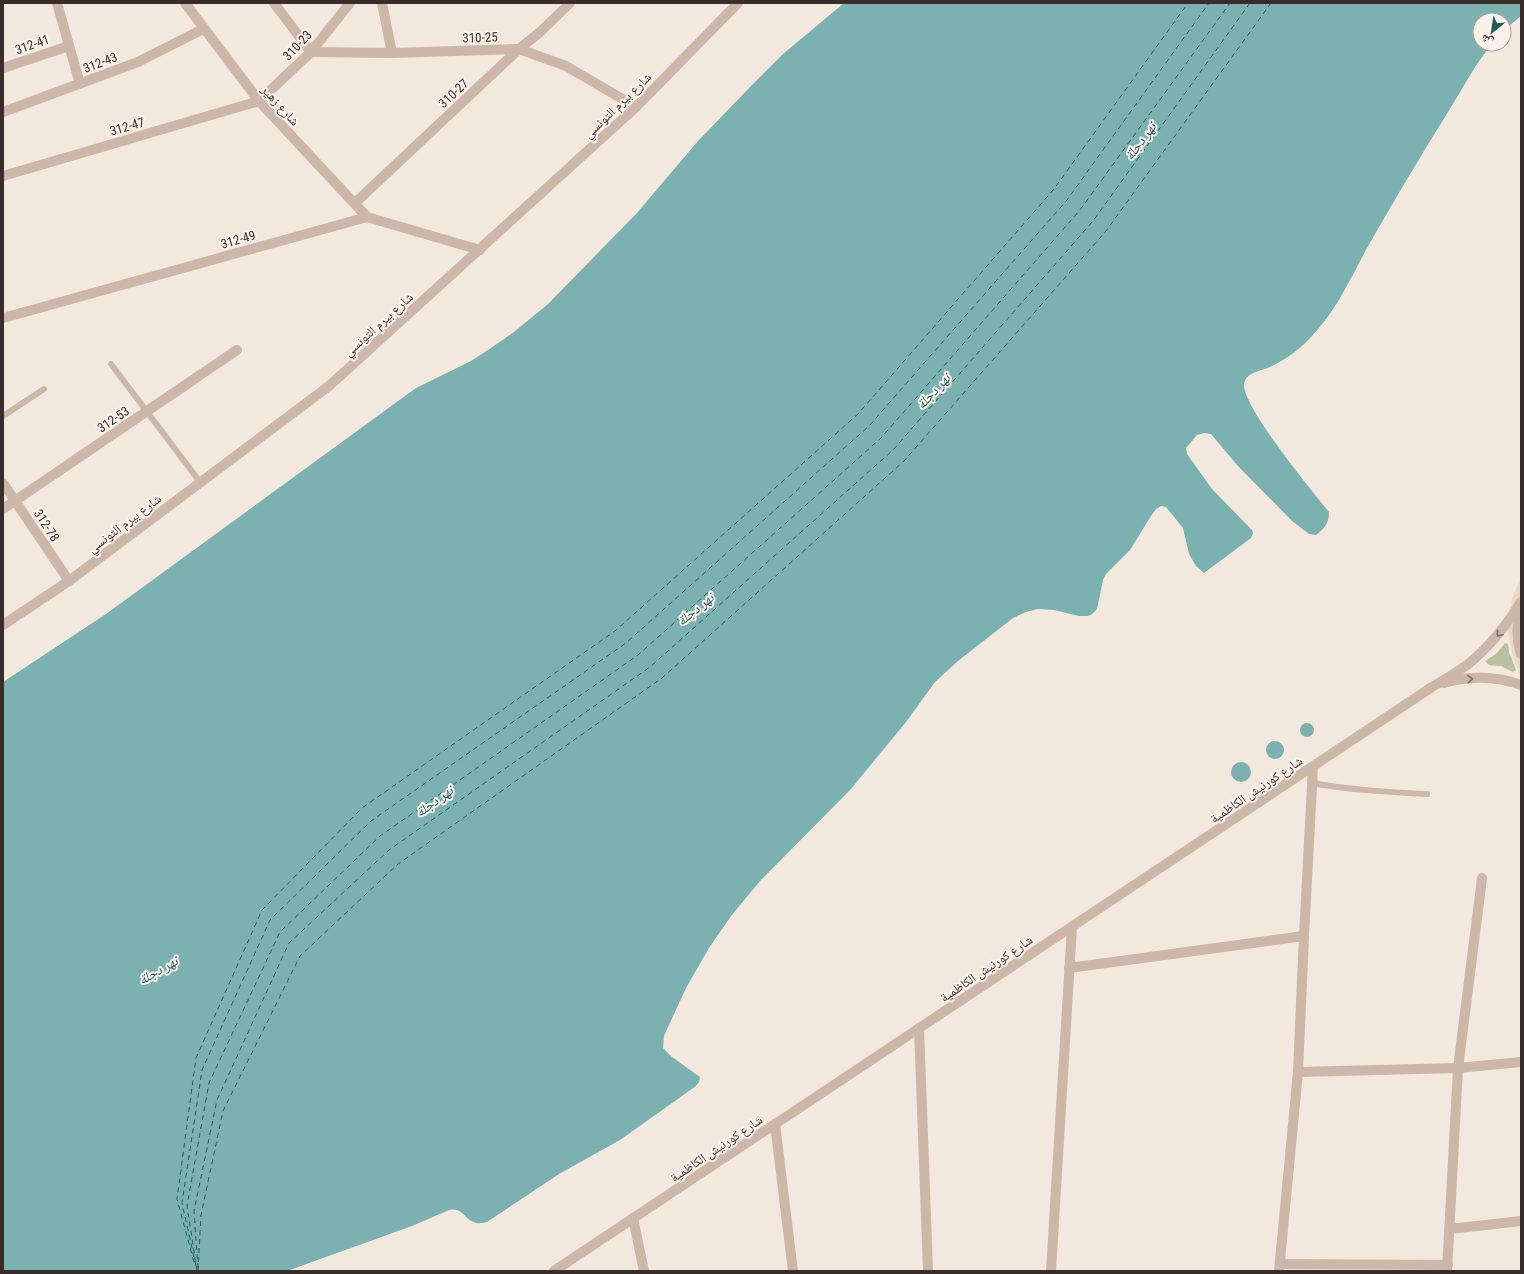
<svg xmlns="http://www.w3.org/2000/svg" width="1524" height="1274" font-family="'Roboto Condensed','Noto Naskh Arabic',sans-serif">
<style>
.green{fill:#b8c39d}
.plaza{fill:#ecd8c4}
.water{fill:#7bb1b1}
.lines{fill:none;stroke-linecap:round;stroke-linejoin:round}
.ferry{stroke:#1d5b5c;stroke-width:1;stroke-dasharray:5 4;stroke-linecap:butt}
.service{stroke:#ccb7a9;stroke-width:6}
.minor{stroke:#ccb7a9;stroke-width:10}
.tertiary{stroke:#ccb7a9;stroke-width:10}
.oneway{stroke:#7b6b63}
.labels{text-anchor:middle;stroke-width:4;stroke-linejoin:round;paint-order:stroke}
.street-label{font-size:13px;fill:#392d29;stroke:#faf2ea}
.water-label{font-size:14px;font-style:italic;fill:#1d5b5c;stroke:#faf2ea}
</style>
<rect width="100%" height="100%" fill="#f3e8dd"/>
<polygon class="green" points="1505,643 1508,644 1509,652 1516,670 1513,672 1501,666 1489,665 1485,661 1496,654"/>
<polygon class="plaza" points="1521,577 1521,676 1515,664 1511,648 1508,631 1509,614 1512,598"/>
<g class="water">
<path d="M844,3H1521V16L1504,30V20H1480V44H1492C1475,64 1462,90 1448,112C1420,157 1393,202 1367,248C1354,272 1340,302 1323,323C1308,342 1292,357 1270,367C1261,371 1246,372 1244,384C1242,406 1312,491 1329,512C1329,523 1325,528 1316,535L1309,534L1292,521L1237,465L1211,434L1204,433L1197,435L1186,448L1187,454L1212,489L1252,530L1253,533L1251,538L1204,573L1196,566L1189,554L1183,528L1166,507L1161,506L1156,509L1151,516L1130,550L1106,574L1103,580L1097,609L1092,614L1088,616H1079L1054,610L1038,609L1026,612L1013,618L958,661L935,682L906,722L851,789L760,881L731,916L709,948L686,988L664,1036L663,1048L672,1057L700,1077L699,1082L696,1086L620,1140L559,1174L487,1222C484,1222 480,1224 477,1223C464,1221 464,1207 449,1210L412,1226L287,1271H3V682L106,614L416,388L471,361L488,350L514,332L548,304L636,214L698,141L751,86L783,54Z"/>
<circle cx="1307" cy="730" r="7"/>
<circle cx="1275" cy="750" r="9"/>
<circle cx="1241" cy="772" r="10"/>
</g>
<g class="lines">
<g class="ferry">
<polyline points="194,1262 177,1199 196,1058 262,910 362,808 615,631 858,414 1054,189 1188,3"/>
<polyline points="196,1266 182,1203 202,1070 270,920 371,821 626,643 869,426 1067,200 1209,3"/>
<polyline points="198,1268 194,1211 217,1100 289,943 389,850 650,667 893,450 1093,221 1250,3"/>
<polyline points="197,1271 187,1206 209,1083 280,932 380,836 638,655 881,438 1080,210 1230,3"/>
<polyline points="198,1271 201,1215 223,1111 300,956 398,864 662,678 904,461 1106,231 1271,3"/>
</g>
<g class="service">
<polyline points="111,364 200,482"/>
<polyline points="3,416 44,389"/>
<path d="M1312,783C1350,790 1388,792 1427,794"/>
</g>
<g class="minor">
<polyline points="57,3 80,84"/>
<polyline points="185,3 259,101 367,217"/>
<polyline points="274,3 311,52 392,53 519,49 566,66 636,107"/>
<polyline points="382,3 392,53"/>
<polyline points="3,68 69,46"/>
<polyline points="3,112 138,62 203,29"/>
<polyline points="3,176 259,101 311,52 350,3"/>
<polyline points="355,203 519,49 539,33 570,3"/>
<polyline points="3,318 367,217 480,250"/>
<polyline points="3,483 69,581"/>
<polyline points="3,509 237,350"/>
<polyline points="3,625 69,581 329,386 636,107 738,3"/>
<polyline points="1069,968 1304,936"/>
<polyline points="919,1028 928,1271"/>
<polyline points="1298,1072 1458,1068 1521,1062"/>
<polyline points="775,1124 793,1271"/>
<polyline points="633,1218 644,1271"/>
<polyline points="1450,1229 1521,1221"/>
<polyline points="1280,1264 1448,1265"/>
<polyline points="1051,1271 1072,927"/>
<polyline points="1279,1271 1298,1072 1304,936 1313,767"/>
<polyline points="1447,1271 1458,1068 1482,878"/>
</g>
<g class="tertiary">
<path d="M1520,607C1517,622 1516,639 1521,654"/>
<path d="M1444,683C1469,676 1496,676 1521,685"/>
<path d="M554,1271L1432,687C1444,680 1456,673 1467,665C1489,648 1506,626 1521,602"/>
</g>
</g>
<defs><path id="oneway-chevron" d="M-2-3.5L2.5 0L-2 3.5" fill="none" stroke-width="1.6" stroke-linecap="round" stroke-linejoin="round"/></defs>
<g class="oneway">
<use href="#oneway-chevron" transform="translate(1499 634) rotate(129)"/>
<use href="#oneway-chevron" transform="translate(1470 679) rotate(-4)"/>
</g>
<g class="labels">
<g class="street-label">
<text transform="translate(480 37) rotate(-2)" y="5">310-25</text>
<text transform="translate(32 44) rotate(-19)" y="5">312-41</text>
<text transform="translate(297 45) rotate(-47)" y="5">310-23</text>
<text transform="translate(100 62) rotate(-21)" y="5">312-43</text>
<text transform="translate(453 93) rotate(-43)" y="5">310-27</text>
<text transform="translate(281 105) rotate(48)" y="5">شارع زهير</text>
<text transform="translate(617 105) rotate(-44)" y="5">شارع بيرم التونسي</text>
<text transform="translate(127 126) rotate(-16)" y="5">312-47</text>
<text transform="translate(238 239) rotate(-16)" y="5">312-49</text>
<text transform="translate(378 324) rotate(-42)" y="5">شارع بيرم التونسي</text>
<text transform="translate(113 419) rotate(-34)" y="5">312-53</text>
<text transform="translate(124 523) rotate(-37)" y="5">شارع بيرم التونسي</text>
<text transform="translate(47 525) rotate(57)" y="5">312-78</text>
<text transform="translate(1256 789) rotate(-34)" y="5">شارع كورنيش الكاظمية</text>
<text transform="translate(986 968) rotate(-34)" y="5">شارع كورنيش الكاظمية</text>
<text transform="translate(716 1148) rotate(-34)" y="5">شارع كورنيش الكاظمية</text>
</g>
<g class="water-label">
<text transform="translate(1140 141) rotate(-53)" y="5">نهر دجلة</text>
<text transform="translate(933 391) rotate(-47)" y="5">نهر دجلة</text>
<text transform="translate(695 609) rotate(-39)" y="5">نهر دجلة</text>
<text transform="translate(434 801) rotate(-36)" y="5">نهر دجلة</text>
<text transform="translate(158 970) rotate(-30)" y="5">نهر دجلة</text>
</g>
</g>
<rect width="1524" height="1274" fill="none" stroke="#392d29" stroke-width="8"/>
<g transform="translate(1492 32) rotate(210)"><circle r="19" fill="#faf2ea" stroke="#ada39d"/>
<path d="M0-3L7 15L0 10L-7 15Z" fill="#1d5b5c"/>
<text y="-6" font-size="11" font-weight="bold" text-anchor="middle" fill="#392d29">ش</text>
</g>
</svg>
